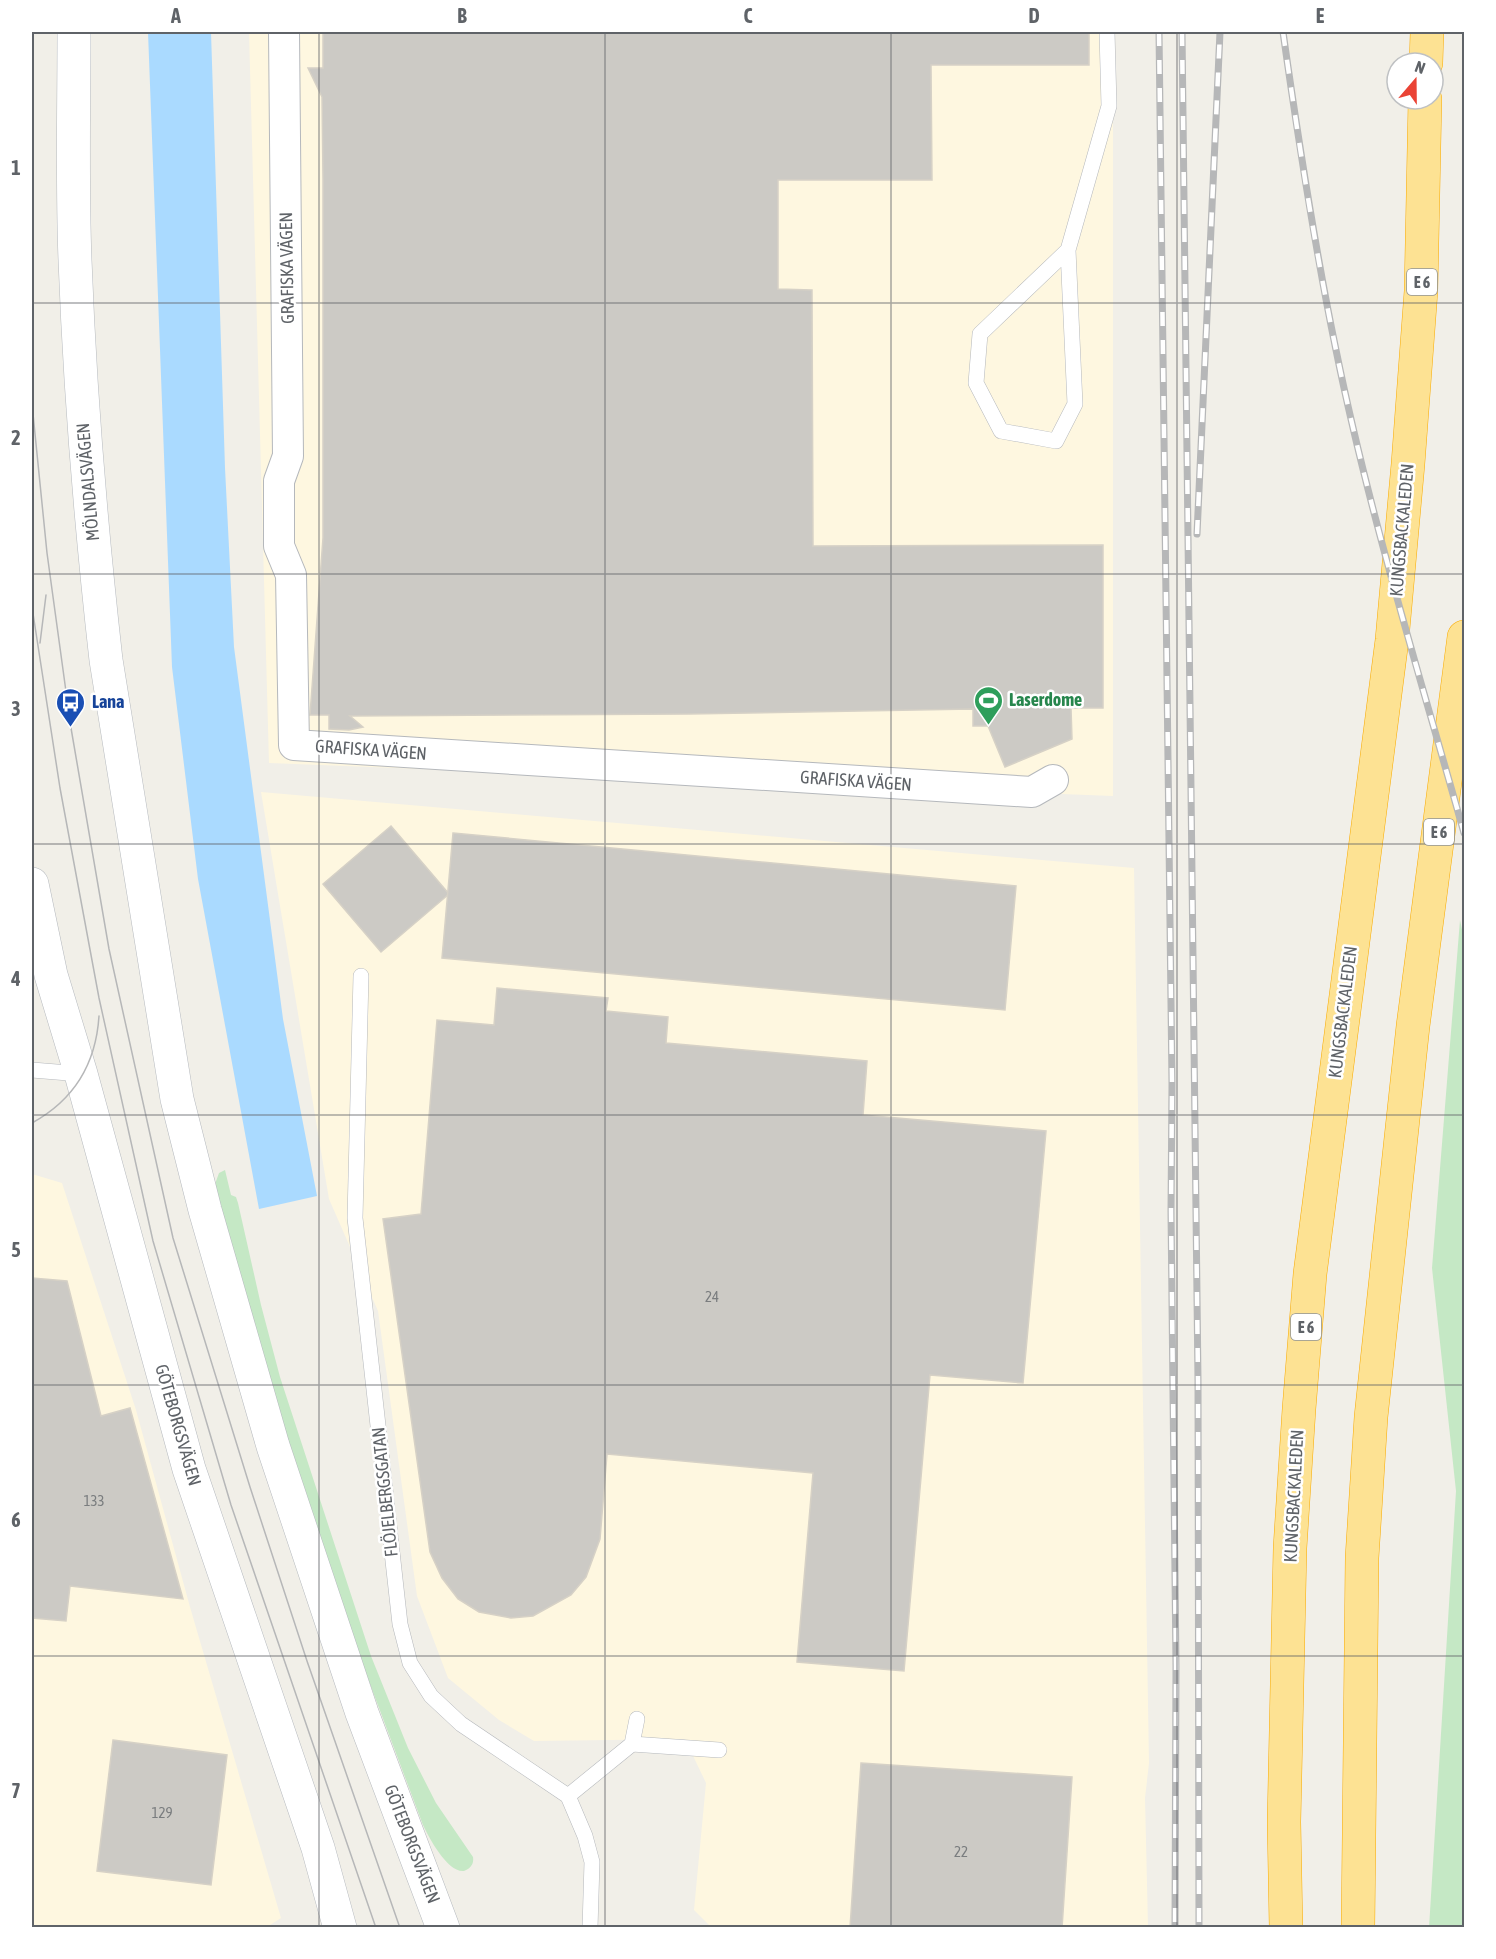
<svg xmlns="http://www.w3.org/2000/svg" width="1496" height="1959" font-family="'Asap Condensed',sans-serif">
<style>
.commercial{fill:#fef7e0}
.green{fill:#c5e8c5}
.water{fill:#aadaff}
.building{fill:#cccac5;stroke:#d6d1c6;stroke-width:1.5}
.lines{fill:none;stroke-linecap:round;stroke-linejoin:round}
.service-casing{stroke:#b5b8bc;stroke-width:16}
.minor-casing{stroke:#b5b8bc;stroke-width:32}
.secondary-casing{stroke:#b6babf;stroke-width:34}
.motorway-casing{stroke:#f9ab00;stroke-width:34}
.service{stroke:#fff;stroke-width:15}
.minor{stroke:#fff;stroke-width:30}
.secondary{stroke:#fff;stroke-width:33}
.motorway{stroke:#fde293;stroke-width:33}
.tram{stroke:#b6b7b8;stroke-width:1.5}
.rail-casing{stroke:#b6b7b8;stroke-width:7}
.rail{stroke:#fff;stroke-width:4.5;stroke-dasharray:14;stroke-linecap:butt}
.grid{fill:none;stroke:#5f6368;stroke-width:1.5;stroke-opacity:0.55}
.labels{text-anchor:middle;stroke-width:5;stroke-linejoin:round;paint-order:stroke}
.number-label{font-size:15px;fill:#7a7d7f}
.shield{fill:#fff;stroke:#8f9295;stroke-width:1.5}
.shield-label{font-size:16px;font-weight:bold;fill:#5f6368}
.street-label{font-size:18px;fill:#5f6368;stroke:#fff}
.leisure-label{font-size:18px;font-weight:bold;fill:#27864d;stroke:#fff;text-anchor:start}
.transit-label{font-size:18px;font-weight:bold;fill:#164399;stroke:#fff;text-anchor:start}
.neatline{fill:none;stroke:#5f6368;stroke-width:2}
.grid-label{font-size:20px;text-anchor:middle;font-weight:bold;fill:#5f6368}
</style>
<rect width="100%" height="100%" fill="#f1efe8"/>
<g class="commercial">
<polygon points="249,32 1113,32 1113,796 269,763"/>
<polygon points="261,792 1134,868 1149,1763 1145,1798 1148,1927 711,1927 694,1910 706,1783 685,1739 534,1741 499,1720 448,1678 417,1596 378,1311 329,1199"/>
<polygon points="32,1174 62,1183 136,1410 190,1607 281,1918 267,1927 32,1927"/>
</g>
<g class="green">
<polygon points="1460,920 1464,939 1464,1927 1429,1928 1456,1491 1432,1268"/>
<path d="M225,1170L231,1195L236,1197L238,1203L261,1305L280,1377L371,1656L408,1748L436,1803L473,1857C474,1864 471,1868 464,1871C448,1873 429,1838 423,1825L329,1575L226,1237L215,1184L219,1173Z"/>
</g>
<polygon class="water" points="148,32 211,32 225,468 234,647 283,1019 317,1196 259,1209 198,879 172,667"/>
<g class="building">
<polygon points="323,32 1089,32 1089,65 931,65 932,180 778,180 778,289 812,290 813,546 1103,545 1103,708 1071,708 1072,739 1005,767 988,726 973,726 973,709 689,714 350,716 363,727 349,730 329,729 329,715 310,715 323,538 323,179 322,97 308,68 323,68"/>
<polygon points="391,826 449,894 381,952 323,884"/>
<polygon points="453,833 1016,886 1005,1010 442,958"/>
<polygon points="497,988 608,998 606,1011 668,1017 666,1043 867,1061 863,1115 1046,1131 1023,1383 930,1375 904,1671 797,1662 813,1473 607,1454 600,1539 586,1577 571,1595 533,1616 511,1618 479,1612 458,1599 442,1578 430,1552 383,1219 421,1214 437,1020 494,1025"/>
<polygon points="32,1278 67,1281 101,1416 130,1408 183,1599 70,1586 66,1621 32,1618"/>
<polygon points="113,1740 227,1755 211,1885 97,1871"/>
<polygon points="861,1763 1072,1777 1062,1928 850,1928"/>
</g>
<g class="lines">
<defs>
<g id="service">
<polyline points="1068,250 980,334 976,383 1001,431 1056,441 1075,404 1068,250 1109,106 1107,32"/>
<polyline points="361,976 355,1218 400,1624 410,1663 431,1696 461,1724 568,1796 585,1836 592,1862 590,1928"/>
<polyline points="32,1070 81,1074"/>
<polyline points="632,1744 719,1750"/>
<polyline points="568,1796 632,1744 637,1719"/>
</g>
<polyline id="minor" points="284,32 288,456 279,481 279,546 291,575 294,745 1032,792 1053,780"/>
<g id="secondary">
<path d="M74,32C74,107 72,184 75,260C80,394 91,527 106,660L177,1099L205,1210L273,1446L362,1713L443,1928"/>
<polyline points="32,884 51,975 81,1074 189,1469 318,1848 340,1928"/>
</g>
<g id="motorway">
<polyline points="1426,63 1427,32"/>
<polyline points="1286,1928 1284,1822 1290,1548 1299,1409 1310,1274 1392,640 1408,464 1421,291 1425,99"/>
<polyline points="1358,1928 1362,1558 1371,1417 1413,1026 1464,637"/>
</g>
</defs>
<use href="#service" class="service-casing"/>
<use href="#minor" class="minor-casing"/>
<use href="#secondary" class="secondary-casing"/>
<use href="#motorway" class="motorway-casing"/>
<use href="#service" class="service"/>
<use href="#minor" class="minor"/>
<use href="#secondary" class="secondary"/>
<use href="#motorway" class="motorway"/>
<g class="tram">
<polyline points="32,404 47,553 71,728 109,949 173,1238 250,1487 307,1661 400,1928"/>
<polyline points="32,607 60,788 99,998 153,1241 231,1505 376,1928"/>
<polyline points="40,643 46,595"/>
<path d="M32,1123C74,1100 96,1063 99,1016"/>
</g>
<defs>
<g id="rail">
<polyline points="1159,32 1172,1084 1171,1211 1176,1666 1175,1928"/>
<polyline points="1182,32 1198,1380 1199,1928"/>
<path d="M1283,32C1298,138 1314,244 1336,350C1369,513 1419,673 1464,833"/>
<polyline points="1197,534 1220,32"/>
</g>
</defs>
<use href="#rail" class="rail-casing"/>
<use href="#rail" class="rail"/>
</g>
<path class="grid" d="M319,32V1928M605,32V1928M891,32V1928M1177,32V1928M32,303H1464M32,574H1464M32,844H1464M32,1115H1464M32,1385H1464M32,1656H1464"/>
<defs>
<symbol id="stadium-pin" viewBox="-11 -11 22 30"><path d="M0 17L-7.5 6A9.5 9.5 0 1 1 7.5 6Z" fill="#2e9e5b" stroke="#fff"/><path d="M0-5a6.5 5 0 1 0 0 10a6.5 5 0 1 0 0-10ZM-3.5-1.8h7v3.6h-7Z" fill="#fff"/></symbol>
<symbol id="bus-pin" viewBox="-11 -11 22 30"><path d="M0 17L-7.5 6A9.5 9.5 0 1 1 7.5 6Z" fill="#1a4fb4" stroke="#fff"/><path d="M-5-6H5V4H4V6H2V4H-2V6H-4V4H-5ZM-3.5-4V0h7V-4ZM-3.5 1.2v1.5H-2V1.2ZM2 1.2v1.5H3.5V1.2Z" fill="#fff"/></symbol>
</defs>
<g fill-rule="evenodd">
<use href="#stadium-pin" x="972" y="684" width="33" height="45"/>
<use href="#bus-pin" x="54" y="686" width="33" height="45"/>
</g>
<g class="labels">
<g class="number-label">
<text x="712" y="1302">24</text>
<text x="94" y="1506">133</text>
<text x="162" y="1818">129</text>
<text x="961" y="1857">22</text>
</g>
<g class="shield">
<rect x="1407" y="269" width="30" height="26" rx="4.5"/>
<rect x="1424" y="819" width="30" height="26" rx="4.5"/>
<rect x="1291" y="1314" width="30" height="26" rx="4.5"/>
</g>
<g class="shield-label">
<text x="1422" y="288">E 6</text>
<text x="1439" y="838">E 6</text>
<text x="1306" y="1333">E 6</text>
</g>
<g class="street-label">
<text transform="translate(287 268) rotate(-91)" y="6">GRAFISKA VÄGEN</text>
<text transform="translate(88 482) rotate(-95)" y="6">MÖLNDALSVÄGEN</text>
<text transform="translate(1402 530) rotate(-85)" y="6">KUNGSBACKALEDEN</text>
<text transform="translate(371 750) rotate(4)" y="6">GRAFISKA VÄGEN</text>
<text transform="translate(856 781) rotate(4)" y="6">GRAFISKA VÄGEN</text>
<text transform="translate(1343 1012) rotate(-83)" y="6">KUNGSBACKALEDEN</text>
<text transform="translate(178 1425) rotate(74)" y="6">GÖTEBORGSVÄGEN</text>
<text transform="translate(385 1492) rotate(-96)" y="6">FLÖJELBERGSGATAN</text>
<text transform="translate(1294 1496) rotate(-87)" y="6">KUNGSBACKALEDEN</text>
<text transform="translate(412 1844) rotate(69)" y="6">GÖTEBORGSVÄGEN</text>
</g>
<g class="leisure-label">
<text x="1009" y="706">Laserdome</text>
</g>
<g class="transit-label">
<text x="92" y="708">Lana</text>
</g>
</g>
<rect width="1496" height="1959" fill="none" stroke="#ffffff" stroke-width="66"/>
<g transform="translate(1415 81) rotate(20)"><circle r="28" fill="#ffffff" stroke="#bfc1c3" stroke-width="1.5"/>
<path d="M0-4.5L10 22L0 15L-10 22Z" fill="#ea4335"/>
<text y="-9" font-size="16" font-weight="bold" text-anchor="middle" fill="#5f6368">N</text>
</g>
<rect x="33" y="33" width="1430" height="1893" class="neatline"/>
<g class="grid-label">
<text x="176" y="23">A</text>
<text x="462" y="23">B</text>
<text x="748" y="23">C</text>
<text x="1034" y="23">D</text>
<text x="1320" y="23">E</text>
<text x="16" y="175">1</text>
<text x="16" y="445">2</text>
<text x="16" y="716">3</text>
<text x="16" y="986">4</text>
<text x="16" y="1257">5</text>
<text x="16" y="1527">6</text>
<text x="16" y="1798">7</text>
</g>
</svg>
